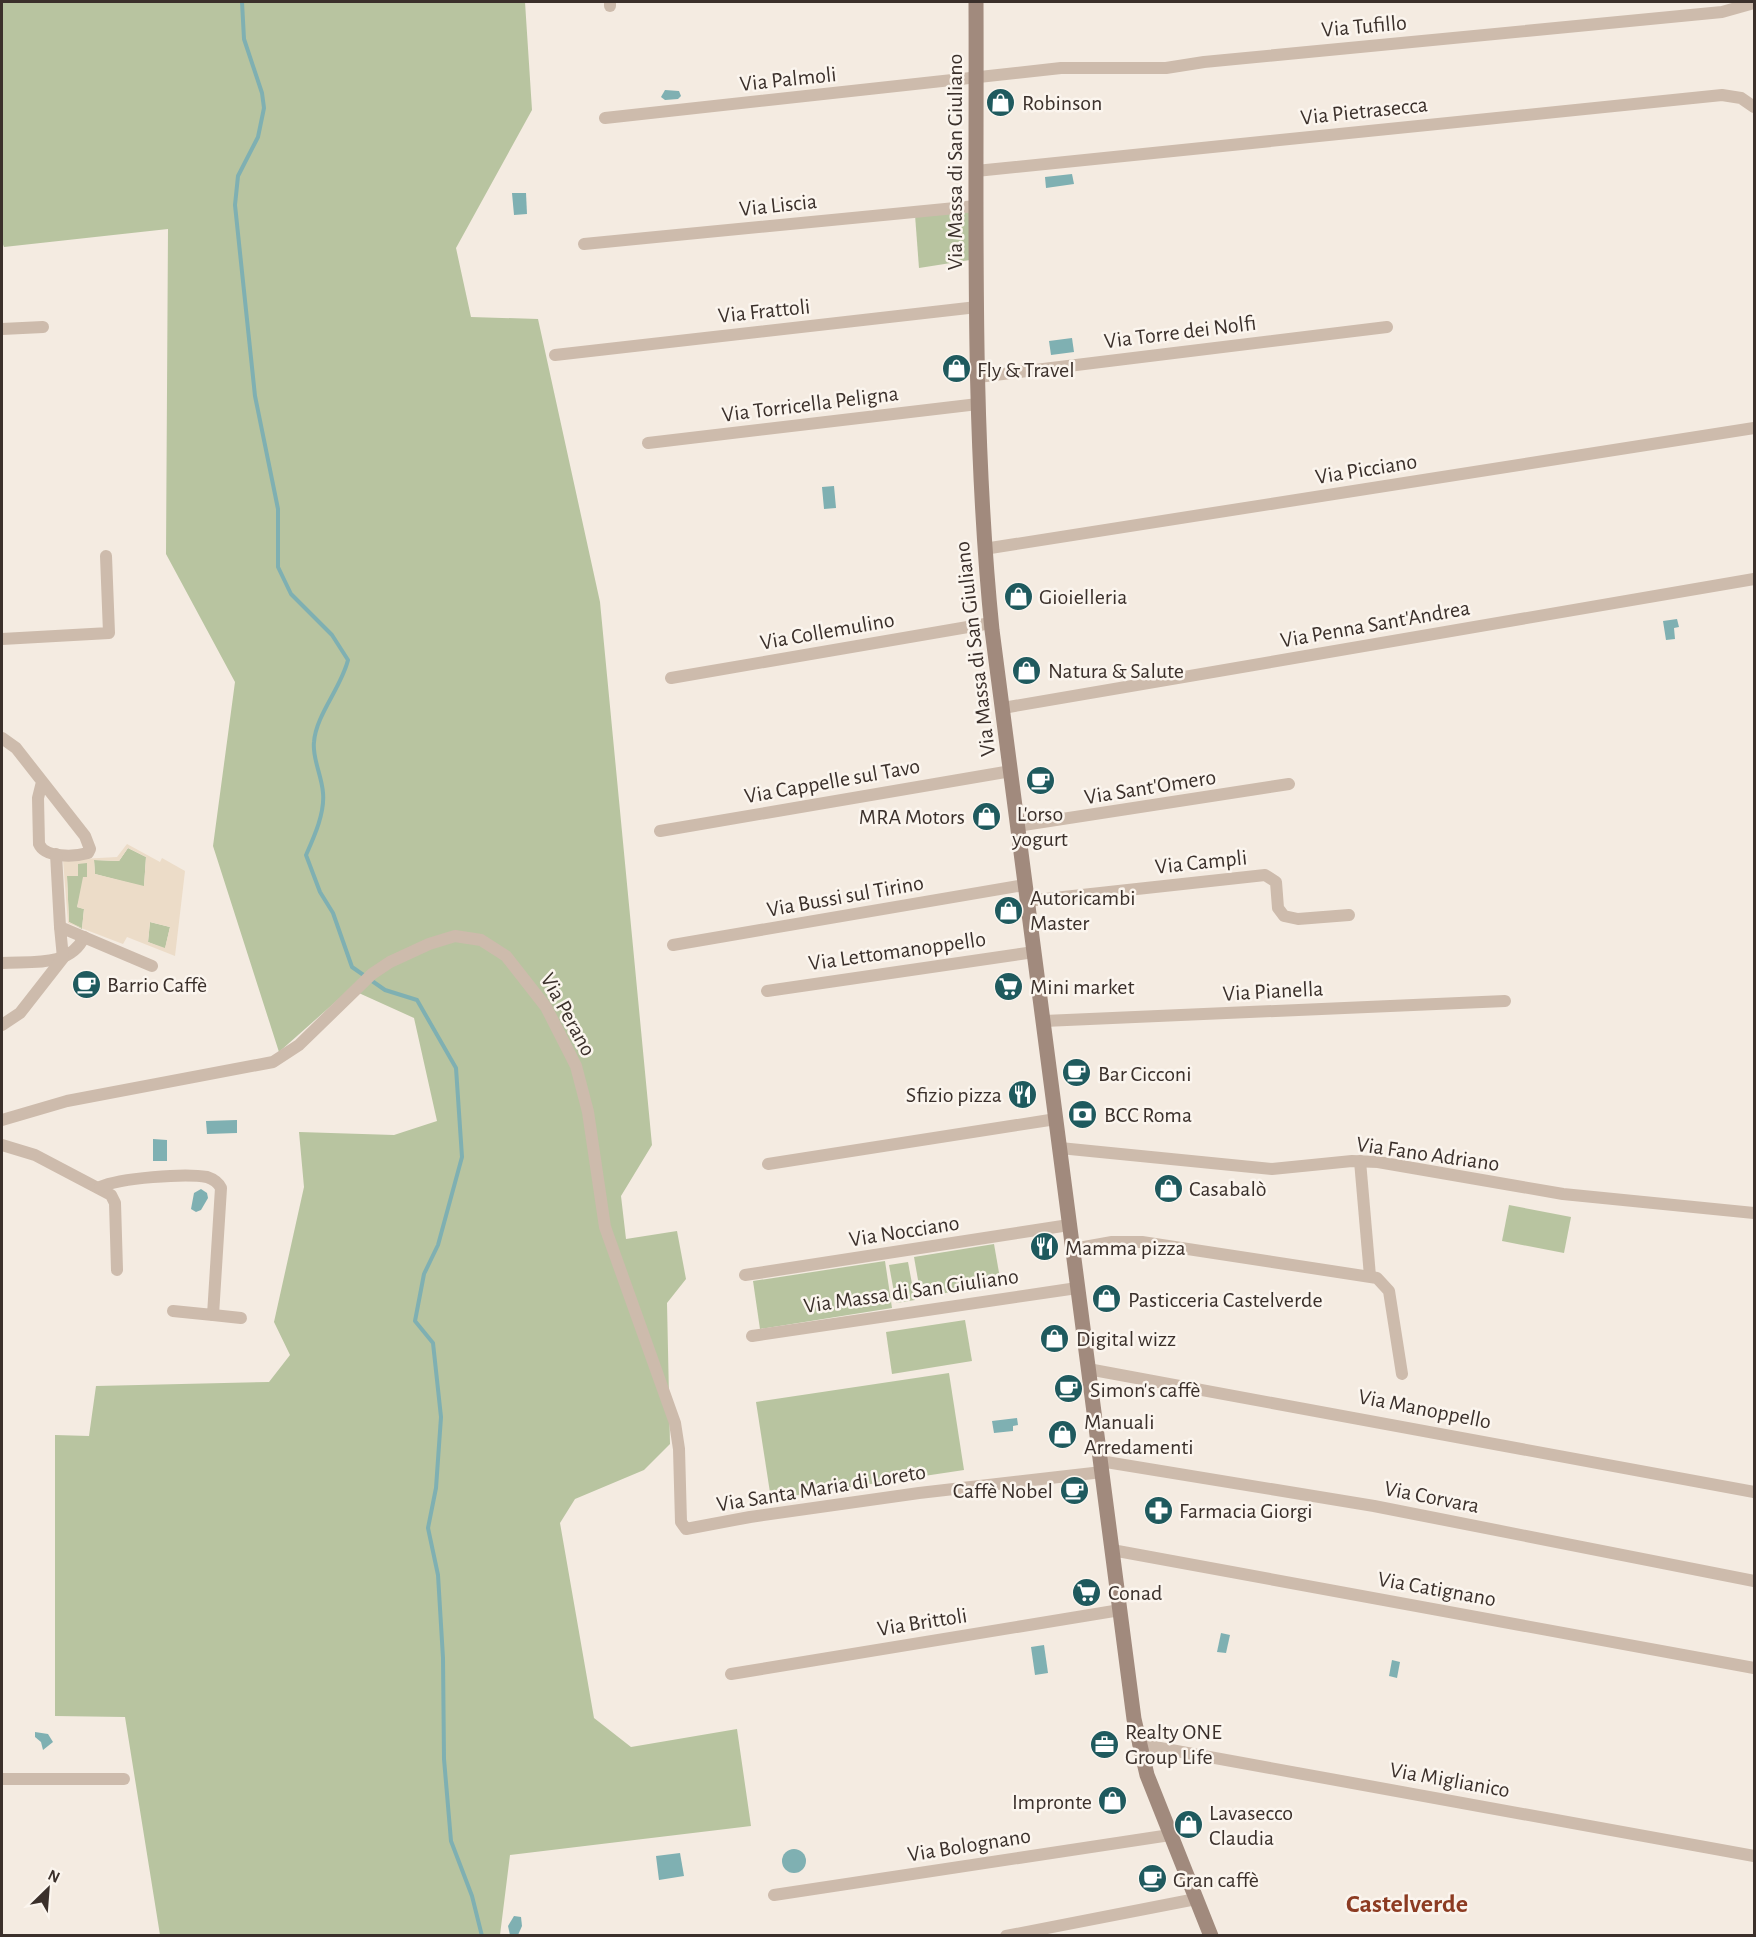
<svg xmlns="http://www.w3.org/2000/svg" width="1756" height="1937" font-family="'Alegreya Sans',sans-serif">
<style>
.green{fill:#b8c4a0}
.plaza{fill:#ecdcc8;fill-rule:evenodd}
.water{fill:#7fb0b2}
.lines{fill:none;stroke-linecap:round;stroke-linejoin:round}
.stream{stroke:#7fb0b2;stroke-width:4}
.street{stroke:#cdbbac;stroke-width:12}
.secondary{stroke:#a18a7d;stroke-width:15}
.labels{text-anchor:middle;stroke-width:5;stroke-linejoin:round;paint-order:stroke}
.street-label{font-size:22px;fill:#3b302b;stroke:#fbf5ee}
.poi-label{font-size:22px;fill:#3b302b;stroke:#fbf5ee;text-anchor:start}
.quarter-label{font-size:26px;font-weight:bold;fill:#8c3b22;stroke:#fbf5ee}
</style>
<rect width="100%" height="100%" fill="#f4ebe1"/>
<g class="green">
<polygon points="2,2 525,2 532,110 456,248 471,317 538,319 600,602 652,1145 621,1196 626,1239 677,1231 686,1279 667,1303 670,1444 644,1470 575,1499 560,1523 594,1718 631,1747 737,1729 751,1826 510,1855 500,1935 160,1935 125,1717 55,1716 55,1435 89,1436 96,1386 269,1382 290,1355 274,1322 304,1187 299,1132 394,1135 437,1121 414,1018 350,989 279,1052 213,846 235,682 166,554 168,229 4,247 2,242"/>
<polygon points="969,210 970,260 919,268 915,215"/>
<polygon points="128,848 146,857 144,887 95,874 94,860 119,861"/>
<polygon points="78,863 87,863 87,877 77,907 84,909 82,929 69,922 67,876 78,876"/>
<polygon points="150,922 170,927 165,949 148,942"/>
<polygon points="1509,1205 1571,1217 1564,1253 1502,1241"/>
<polygon points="994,1244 1001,1284 921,1297 914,1257"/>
<polygon points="885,1261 892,1308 760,1329 753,1281"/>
<polygon points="908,1262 915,1300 896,1303 889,1265"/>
<polygon points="965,1320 972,1361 892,1374 886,1332"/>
<polygon points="949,1373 964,1470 771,1499 756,1402"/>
</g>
<path class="plaza" d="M127,844L160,862L162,858L185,871L175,956L127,937L123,944L68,923L63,860L117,857ZM128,848L146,857L144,886L95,874L94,860L119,861ZM87,863V877H83L77,907L84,909L82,928L69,922L67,876H78V864ZM150,922L170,927L165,948L148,942Z"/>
<g class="water">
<polygon points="665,90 679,91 681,96 678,99 665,100 661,97"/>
<polygon points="1072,174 1074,184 1046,188 1045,177"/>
<polygon points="512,193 526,193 527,214 514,215"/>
<polygon points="1072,338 1074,352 1051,355 1049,341"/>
<polygon points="834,486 836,508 824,509 822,487"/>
<polygon points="1677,619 1679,627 1674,628 1675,639 1666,640 1663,621"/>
<polygon points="237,1120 237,1133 207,1134 206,1121"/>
<polygon points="153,1139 167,1140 167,1161 153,1161"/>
<polygon points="201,1189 207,1193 208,1198 201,1210 196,1212 191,1209 194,1193"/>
<polygon points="1017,1418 1018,1425 1013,1426 1013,1431 994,1433 992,1421"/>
<polygon points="1221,1633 1230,1635 1226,1653 1217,1652"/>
<polygon points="1044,1645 1048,1673 1035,1675 1031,1647"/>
<polygon points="1392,1660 1400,1662 1397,1678 1389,1676"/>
<polygon points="35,1732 48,1734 53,1742 43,1750 41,1742 35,1737"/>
<circle cx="794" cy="1861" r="12"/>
<polygon points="680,1853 684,1876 659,1880 656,1856"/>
<polygon points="514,1916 521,1917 522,1926 518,1935 510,1935 508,1926"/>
</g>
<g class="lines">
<path class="stream" d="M242,2L244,39L262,93L264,108L258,137L238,176L235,205L255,396L278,509V567L291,594L332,635L348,660C341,688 316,715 314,742C312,758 322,776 323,793C325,813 314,837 306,855L320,892L333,913L352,967L385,990L417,1000L456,1068L462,1157L438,1245L424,1274L415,1321L433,1343L441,1417L436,1488L428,1528L438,1575L443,1658L444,1759L451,1841L472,1896L482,1936"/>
<g class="street">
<polyline points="610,2 610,6"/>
<polyline points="605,118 1061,68 1166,68 1204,62 1722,12 1754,3"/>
<polyline points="976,171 1722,95 1741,98 1754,107"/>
<polyline points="584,244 976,206"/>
<polyline points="2,329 43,327"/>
<polyline points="555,355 977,307"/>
<polyline points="978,377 1387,327"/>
<polyline points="648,443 978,404"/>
<polyline points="984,549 1754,428"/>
<polyline points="2,639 109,633 106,556"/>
<polyline points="671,678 991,623"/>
<polyline points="1003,708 1754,579"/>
<path d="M2,738L16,748L85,836L90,849L88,853C74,857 45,858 39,844L38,798L42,782"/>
<polyline points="1017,826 1289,784"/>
<polyline points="660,831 1011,771"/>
<polyline points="56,854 60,927"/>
<polyline points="1027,901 1265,875 1276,882 1278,908 1284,916 1298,919 1349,915"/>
<polyline points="673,945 1024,885"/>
<path d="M2,963C30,961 70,968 84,937"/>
<polyline points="767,991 1034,952"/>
<polyline points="1044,1021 1505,1001"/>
<polyline points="2,1025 20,1013 63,958 60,927 152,966"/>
<polyline points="2,1120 67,1101 273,1062 299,1045 372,974 390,962 429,944 455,936 481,940 506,956 546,1007 576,1066 588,1112 605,1227 675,1423 679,1449 681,1522 686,1529 750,1517 919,1493 1102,1472"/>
<polyline points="2,1145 35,1155 111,1195 115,1203 117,1270"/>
<polyline points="1060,1148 1272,1169 1352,1161 1378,1162 1563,1194 1754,1213"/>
<polyline points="1360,1161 1370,1276"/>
<polyline points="768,1164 1056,1119"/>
<path d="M100,1187C120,1178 185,1173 207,1177C213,1179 218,1182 221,1188L213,1315L173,1311"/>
<polyline points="1073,1249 1112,1242 1142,1242 1377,1278 1389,1291 1402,1374"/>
<polyline points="745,1275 1069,1225"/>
<polyline points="213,1315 241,1318"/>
<polyline points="752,1336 1077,1288"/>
<polyline points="1088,1369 1754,1492"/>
<polyline points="1100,1461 1374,1506 1754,1581"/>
<polyline points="1112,1550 1754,1668"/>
<polyline points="731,1674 1120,1610"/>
<polyline points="1138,1744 1754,1856"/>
<polyline points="2,1779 124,1779"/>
<polyline points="774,1895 1170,1835"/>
<polyline points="1006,1936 1196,1899"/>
</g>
<path class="secondary" d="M976,2C977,211 971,422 992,630L1134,1719L1147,1775L1211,1936"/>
</g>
<defs>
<symbol id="shop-disc" viewBox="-11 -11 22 22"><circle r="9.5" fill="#1f5a5e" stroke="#fbf5ee"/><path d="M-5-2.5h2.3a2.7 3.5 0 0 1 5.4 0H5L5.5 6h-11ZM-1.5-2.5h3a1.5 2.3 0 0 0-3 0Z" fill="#fff"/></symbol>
<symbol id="cafe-disc" viewBox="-11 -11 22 22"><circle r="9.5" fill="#1f5a5e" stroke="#fbf5ee"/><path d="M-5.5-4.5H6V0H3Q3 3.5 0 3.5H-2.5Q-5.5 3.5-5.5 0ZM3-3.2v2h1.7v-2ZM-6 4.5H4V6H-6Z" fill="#fff"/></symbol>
<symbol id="supermarket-disc" viewBox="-11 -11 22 22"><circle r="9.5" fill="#1f5a5e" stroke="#fbf5ee"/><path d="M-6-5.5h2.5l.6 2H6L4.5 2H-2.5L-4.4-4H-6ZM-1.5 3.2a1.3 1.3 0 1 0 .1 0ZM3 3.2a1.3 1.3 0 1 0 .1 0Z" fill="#fff"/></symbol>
<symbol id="restaurant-disc" viewBox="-11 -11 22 22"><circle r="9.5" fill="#1f5a5e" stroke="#fbf5ee"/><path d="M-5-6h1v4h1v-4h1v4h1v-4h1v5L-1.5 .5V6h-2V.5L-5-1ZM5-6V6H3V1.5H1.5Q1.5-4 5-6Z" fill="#fff"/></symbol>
<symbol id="bank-disc" viewBox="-11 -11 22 22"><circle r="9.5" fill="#1f5a5e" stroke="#fbf5ee"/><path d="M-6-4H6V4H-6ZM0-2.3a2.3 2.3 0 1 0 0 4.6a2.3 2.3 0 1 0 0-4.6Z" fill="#fff"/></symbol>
<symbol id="pharmacy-disc" viewBox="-11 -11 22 22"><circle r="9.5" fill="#1f5a5e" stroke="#fbf5ee"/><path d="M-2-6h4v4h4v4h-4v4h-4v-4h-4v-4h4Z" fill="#fff"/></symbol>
<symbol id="office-disc" viewBox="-11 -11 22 22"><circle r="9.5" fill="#1f5a5e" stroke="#fbf5ee"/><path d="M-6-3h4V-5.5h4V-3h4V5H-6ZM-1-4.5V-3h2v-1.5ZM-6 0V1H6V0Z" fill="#fff"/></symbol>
</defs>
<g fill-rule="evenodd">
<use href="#shop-disc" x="984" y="86" width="33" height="33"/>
<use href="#shop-disc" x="940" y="352" width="33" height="33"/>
<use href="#shop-disc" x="1002" y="580" width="33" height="33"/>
<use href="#shop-disc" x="1010" y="654" width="33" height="33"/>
<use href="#cafe-disc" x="1024" y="764" width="33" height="33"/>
<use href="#shop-disc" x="970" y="800" width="33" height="33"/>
<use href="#shop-disc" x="992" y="894" width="33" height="33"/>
<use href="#cafe-disc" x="70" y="968" width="33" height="33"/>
<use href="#supermarket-disc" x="992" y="970" width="33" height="33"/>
<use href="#cafe-disc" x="1060" y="1056" width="33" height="33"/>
<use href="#restaurant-disc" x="1006" y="1078" width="33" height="33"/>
<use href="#bank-disc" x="1066" y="1098" width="33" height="33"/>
<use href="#shop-disc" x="1152" y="1172" width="33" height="33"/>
<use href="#restaurant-disc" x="1028" y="1230" width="33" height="33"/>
<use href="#shop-disc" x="1090" y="1282" width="33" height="33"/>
<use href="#shop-disc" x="1038" y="1322" width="33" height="33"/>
<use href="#cafe-disc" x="1052" y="1372" width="33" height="33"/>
<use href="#shop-disc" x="1046" y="1418" width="33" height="33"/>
<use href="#cafe-disc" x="1058" y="1474" width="33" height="33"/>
<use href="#pharmacy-disc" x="1142" y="1494" width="33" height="33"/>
<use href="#supermarket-disc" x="1070" y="1576" width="33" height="33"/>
<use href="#office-disc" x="1088" y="1728" width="33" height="33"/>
<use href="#shop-disc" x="1096" y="1784" width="33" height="33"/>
<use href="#shop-disc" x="1172" y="1808" width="33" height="33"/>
<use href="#cafe-disc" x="1136" y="1862" width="33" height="33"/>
</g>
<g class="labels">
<g class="street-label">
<text transform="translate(1364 25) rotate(-5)" y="8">Via Tufillo</text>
<text transform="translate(788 78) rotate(-6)" y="8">Via Palmoli</text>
<text transform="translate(1364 110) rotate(-6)" y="8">Via Pietrasecca</text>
<text transform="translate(954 162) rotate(-90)" y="8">Via Massa di San Giuliano</text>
<text transform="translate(778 204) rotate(-6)" y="8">Via Liscia</text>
<text transform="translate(764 310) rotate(-6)" y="8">Via Frattoli</text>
<text transform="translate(1180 331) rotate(-7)" y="8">Via Torre dei Nolfi</text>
<text transform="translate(810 403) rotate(-7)" y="8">Via Torricella Peligna</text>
<text transform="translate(1366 468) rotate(-9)" y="8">Via Picciano</text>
<text transform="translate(1375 623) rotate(-10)" y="8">Via Penna Sant'Andrea</text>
<text transform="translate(827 630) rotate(-10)" y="8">Via Collemulino</text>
<text transform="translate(974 649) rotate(-97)" y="8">Via Massa di San Giuliano</text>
<text transform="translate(832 780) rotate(-10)" y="8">Via Cappelle sul Tavo</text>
<text transform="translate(1150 786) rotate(-9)" y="8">Via Sant'Omero</text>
<text transform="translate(1201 861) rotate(-6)" y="8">Via Campli</text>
<text transform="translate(845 895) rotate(-10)" y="8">Via Bussi sul Tirino</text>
<text transform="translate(897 950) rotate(-8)" y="8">Via Lettomanoppello</text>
<text transform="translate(1273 990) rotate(-3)" y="8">Via Pianella</text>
<text transform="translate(569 1014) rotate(61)" y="8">Via Perano</text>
<text transform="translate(1428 1153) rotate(8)" y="8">Via Fano Adriano</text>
<text transform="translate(904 1230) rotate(-9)" y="8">Via Nocciano</text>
<text transform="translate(911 1290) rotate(-8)" y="8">Via Massa di San Giuliano</text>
<text transform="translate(1425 1408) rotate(11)" y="8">Via Manoppello</text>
<text transform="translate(821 1487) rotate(-9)" y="8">Via Santa Maria di Loreto</text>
<text transform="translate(1432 1496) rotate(11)" y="8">Via Corvara</text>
<text transform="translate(1437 1588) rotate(10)" y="8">Via Catignano</text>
<text transform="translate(922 1621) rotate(-9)" y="8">Via Brittoli</text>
<text transform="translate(1450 1779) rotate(10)" y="8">Via Miglianico</text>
<text transform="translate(969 1844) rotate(-9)" y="8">Via Bolognano</text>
</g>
<g class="poi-label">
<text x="1022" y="110">Robinson</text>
<text x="977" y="377">Fly &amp; Travel</text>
<text x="1039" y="604">Gioielleria</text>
<text x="1048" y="678">Natura &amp; Salute</text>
<text x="1040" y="821" text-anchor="middle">L'orso<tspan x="1040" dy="25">yogurt</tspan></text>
<text x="965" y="824" text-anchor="end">MRA Motors</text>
<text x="1030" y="905">Autoricambi<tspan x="1030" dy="25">Master</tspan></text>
<text x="107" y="992">Barrio Caffè</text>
<text x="1030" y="994">Mini market</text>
<text x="1098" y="1081">Bar Cicconi</text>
<text x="1002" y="1102" text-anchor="end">Sfizio pizza</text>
<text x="1104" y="1122">BCC Roma</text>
<text x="1189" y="1196">Casabalò</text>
<text x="1065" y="1255">Mamma pizza</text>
<text x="1128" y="1307">Pasticceria Castelverde</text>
<text x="1076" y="1346">Digital wizz</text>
<text x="1090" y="1397">Simon's caffè</text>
<text x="1084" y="1429">Manuali<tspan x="1084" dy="25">Arredamenti</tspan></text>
<text x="1053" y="1498" text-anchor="end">Caffè Nobel</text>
<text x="1179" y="1518">Farmacia Giorgi</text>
<text x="1108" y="1600">Conad</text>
<text x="1125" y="1739">Realty ONE<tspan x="1125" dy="25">Group Life</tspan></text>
<text x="1092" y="1809" text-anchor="end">Impronte</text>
<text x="1209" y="1820">Lavasecco<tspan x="1209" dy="25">Claudia</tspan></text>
<text x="1173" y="1887">Gran caffè</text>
</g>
<g class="quarter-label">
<text x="1407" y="1912">Castelverde</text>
</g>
</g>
<rect width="1756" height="1937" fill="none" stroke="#3b302b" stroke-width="6"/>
<g transform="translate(48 1889) rotate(25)" stroke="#fbf5ee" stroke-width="4.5" paint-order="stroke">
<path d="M0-4.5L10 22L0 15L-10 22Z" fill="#3b302b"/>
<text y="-9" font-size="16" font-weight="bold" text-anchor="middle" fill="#3b302b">N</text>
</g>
</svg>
